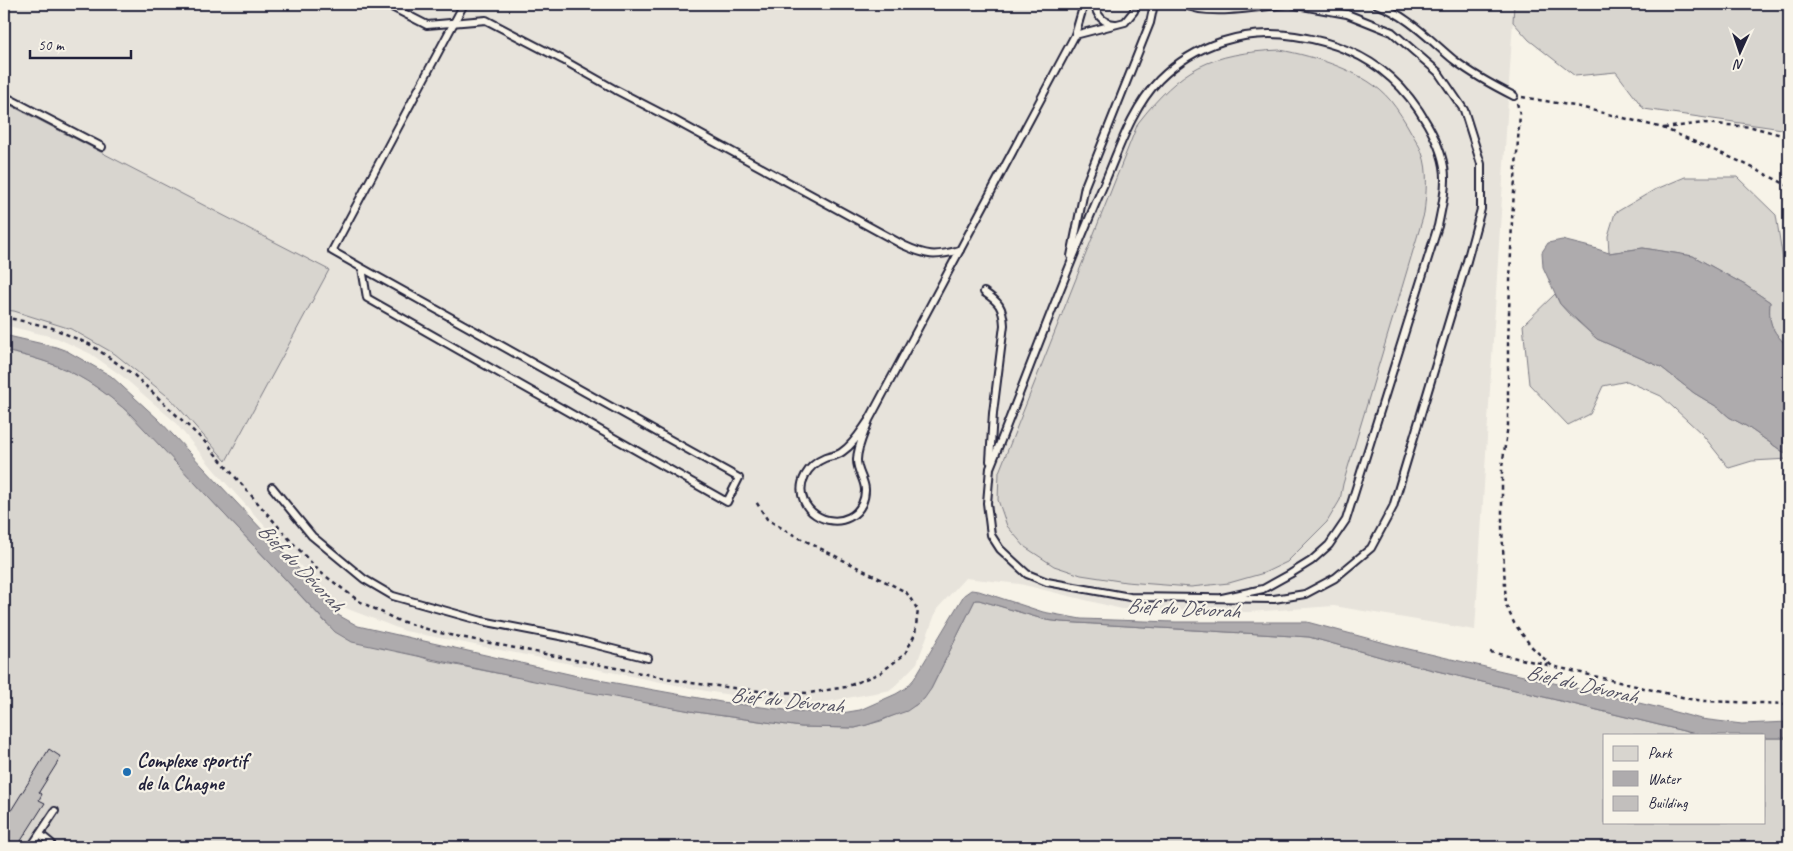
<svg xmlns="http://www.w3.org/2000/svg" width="1793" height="851" font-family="Caveat,sans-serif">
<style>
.built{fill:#e7e3db}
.green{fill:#d8d5cf;stroke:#7d7c85}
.water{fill:#aeabad;stroke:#76747f}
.building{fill:#c2bfbd;stroke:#22223b}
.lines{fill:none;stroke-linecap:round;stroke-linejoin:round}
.service-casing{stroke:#22223b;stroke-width:10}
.path{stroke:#22223b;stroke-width:2.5;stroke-dasharray:4 4;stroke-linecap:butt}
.service{stroke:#f7f3e8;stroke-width:6}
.poi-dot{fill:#1f6fb2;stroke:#f7f3e8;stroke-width:2}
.labels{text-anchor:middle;stroke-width:4.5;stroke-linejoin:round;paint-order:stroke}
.poi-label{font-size:20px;font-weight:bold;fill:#22223b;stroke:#f7f3e8;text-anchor:start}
.water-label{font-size:21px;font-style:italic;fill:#535263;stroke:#f7f3e8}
</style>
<rect width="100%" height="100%" fill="#f7f3e8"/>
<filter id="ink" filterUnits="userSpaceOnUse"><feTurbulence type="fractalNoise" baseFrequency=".02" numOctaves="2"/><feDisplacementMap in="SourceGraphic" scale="10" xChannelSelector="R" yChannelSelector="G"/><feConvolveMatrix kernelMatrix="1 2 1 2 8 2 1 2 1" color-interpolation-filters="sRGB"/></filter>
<g filter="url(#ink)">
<polygon class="built" points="4,4 1514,4 1475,630 1334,606 1248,612 1122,609 1020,584 965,578 937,609 917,663 891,690 814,704 788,704 706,691 405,631 335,604 215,471 174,421 122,376 91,354 57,338 4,325"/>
<g class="green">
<polygon points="1514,4 1789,4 1789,130 1644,109 1616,72 1575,76 1529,40 1513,22"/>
<path d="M1280,50C1314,56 1367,72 1390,100C1398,110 1405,121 1411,132C1415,139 1420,146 1422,153C1429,170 1426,195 1424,214L1343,484L1340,500L1327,522L1287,562L1264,573L1229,583L1191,587L1126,582L1081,575L1054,566L1025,547L1007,526L998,500L999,472L1138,123C1181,68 1210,53 1280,50Z"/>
<polygon points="4,102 329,270 226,461 171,399 115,354 71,329 14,311 4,310"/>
<path d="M1685,177H1737L1776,215L1783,260L1789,278V348C1773,332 1768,326 1770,302L1745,285L1693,256L1643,248L1609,253L1608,236L1615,213L1654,190Z"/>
<polygon points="1555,294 1560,304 1568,313 1597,339 1661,367 1694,393 1719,408 1729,417 1746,426 1789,456 1789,459 1752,461 1729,468 1702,434 1661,396 1627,381 1603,386 1590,414 1568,425 1529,384 1523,325"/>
<path d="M4,351C64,362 101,384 143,427L326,623L430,660L696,712L801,727L855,728L881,721L916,705L931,689L973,604L975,600H979L1046,620L1061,622L1309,637L1388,659L1700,735H1604V822H1764V738H1789V847H4Z"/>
</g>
<g class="water">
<path d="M1562,240L1594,248L1609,253L1643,248L1693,256L1745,285L1770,302C1768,325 1773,332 1789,348V456L1746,426L1729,417L1719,408L1694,393L1661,367L1597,339L1560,304L1543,267L1542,252L1548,243Z"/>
<path d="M4,335L56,347L67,351L111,376L158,419L312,583L338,615L358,626L582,677L721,702L794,711L836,714L860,710L896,694L906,688L914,679L964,595L971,590L979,591L1043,612L1081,619L1175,622H1307L1400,647L1656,707L1701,719L1742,724L1789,722V738H1764V735H1700L1388,659L1309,637L1061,622L1046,620L979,600H975L973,604L931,689L924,699L907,711L867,725L855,728L801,727L696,712L576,690L352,642L335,632L130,414C90,378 57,361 4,351Z"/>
</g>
<polygon class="building" points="49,749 61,757 39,792 42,794 39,800 45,803 17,847 4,847 4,822"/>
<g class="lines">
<defs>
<g id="service">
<path d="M386,4L427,25L486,20L563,60L616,90L674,120L903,245C927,256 934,257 960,250"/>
<path d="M1095,4C1096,15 1103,23 1115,24"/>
<path d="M1183,4C1209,17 1259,6 1289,4"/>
<path d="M1376,4C1407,15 1430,40 1454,60C1472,74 1494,86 1514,96"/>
<polyline points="1075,35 1125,22 1134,11 1135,4"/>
<polyline points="4,96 102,147"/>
<polyline points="1071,256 1085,186 1150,23 1154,4"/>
<path d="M362,268L367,298L727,502L739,478C613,408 487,338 362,268L332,251L464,4"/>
<path d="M984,292C999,302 1003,307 1004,325L993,413L990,461"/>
<path d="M869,420C865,432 857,447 857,460C857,476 871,483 862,504C850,529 814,524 804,501C796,483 808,465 825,458C830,456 837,456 842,452C854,444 861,431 869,420L1075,35L1084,4"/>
<polyline points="272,487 312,536 364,579 393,596 482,621 565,637 648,658"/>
<path d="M1222,598L1263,589L1290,574L1311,561L1329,545L1346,520L1438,226C1441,211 1445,196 1445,180C1446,146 1415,99 1391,78C1365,54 1329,41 1295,36C1245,28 1195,44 1159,80C1132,108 1119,149 1104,184C1063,277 1028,373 990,468L987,503L991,535L1000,549L1027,574L1047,582L1130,597L1274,599L1305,594L1335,578L1371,548L1393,507L1467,261L1481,209V164L1464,110L1438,72L1392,32L1347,14L1291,4"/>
<polyline points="40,834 51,843 49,847"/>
<polyline points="31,847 55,811"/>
</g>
</defs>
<use href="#service" class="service-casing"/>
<g class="path">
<polyline points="1522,97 1580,107 1663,128 1741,162 1789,186"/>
<polyline points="1517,103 1520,114 1512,219 1508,345 1508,425 1502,467 1502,528 1506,605 1514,623 1531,646 1552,666 1690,699 1704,701 1789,704"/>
<polyline points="1664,128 1704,123 1752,127 1789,137"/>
<polyline points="4,317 50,327 91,345 134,375 204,441 290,540 320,572 359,601 397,620 440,633 691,683 768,692 809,693 846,687 880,673 905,654 915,634 918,610 906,592 788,532 767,519 755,500"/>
<polyline points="1490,652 1552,666"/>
</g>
<use href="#service" class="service"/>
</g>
</g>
<circle class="poi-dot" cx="127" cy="772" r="5"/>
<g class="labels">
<g class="poi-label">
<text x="137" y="767">Complexe sportif<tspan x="137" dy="23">de la Chagne</tspan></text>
</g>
<g class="water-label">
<text transform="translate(301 567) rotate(46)" y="7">Bief du Dévorah</text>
<text transform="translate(1183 608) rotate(3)" y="7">Bief du Dévorah</text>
<text transform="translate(1582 684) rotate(13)" y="7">Bief du Dévorah</text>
<text transform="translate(787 700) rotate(6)" y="7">Bief du Dévorah</text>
</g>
</g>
<rect width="1793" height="851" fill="none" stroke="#f7f3e8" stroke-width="20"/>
<rect x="10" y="10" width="1773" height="831" fill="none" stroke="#22223b" stroke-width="2" filter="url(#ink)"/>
<rect x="1603" y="734" width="162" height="90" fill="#f7f3e8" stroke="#a29fa3"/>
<rect x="1613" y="746" width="25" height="15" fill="#d8d5cf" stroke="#a29fa3"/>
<text x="1648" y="758" font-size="15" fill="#22223b">Park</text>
<rect x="1613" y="771" width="25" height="15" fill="#aeabad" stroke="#a29fa3"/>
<text x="1648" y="784" font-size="15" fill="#22223b">Water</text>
<rect x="1613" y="796" width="25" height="15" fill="#c2bfbd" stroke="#a29fa3"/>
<text x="1648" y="808" font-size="15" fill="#22223b">Building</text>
<g transform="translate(1740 52) rotate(183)" stroke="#f7f3e8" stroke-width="4" paint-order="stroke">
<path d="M0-4L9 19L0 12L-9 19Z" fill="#22223b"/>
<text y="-8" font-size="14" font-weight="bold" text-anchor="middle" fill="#22223b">N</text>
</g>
<path d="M30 50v8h101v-8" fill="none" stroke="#22223b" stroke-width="2.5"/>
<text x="38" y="50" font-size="15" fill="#22223b" stroke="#f7f3e8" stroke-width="4" paint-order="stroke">50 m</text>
</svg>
